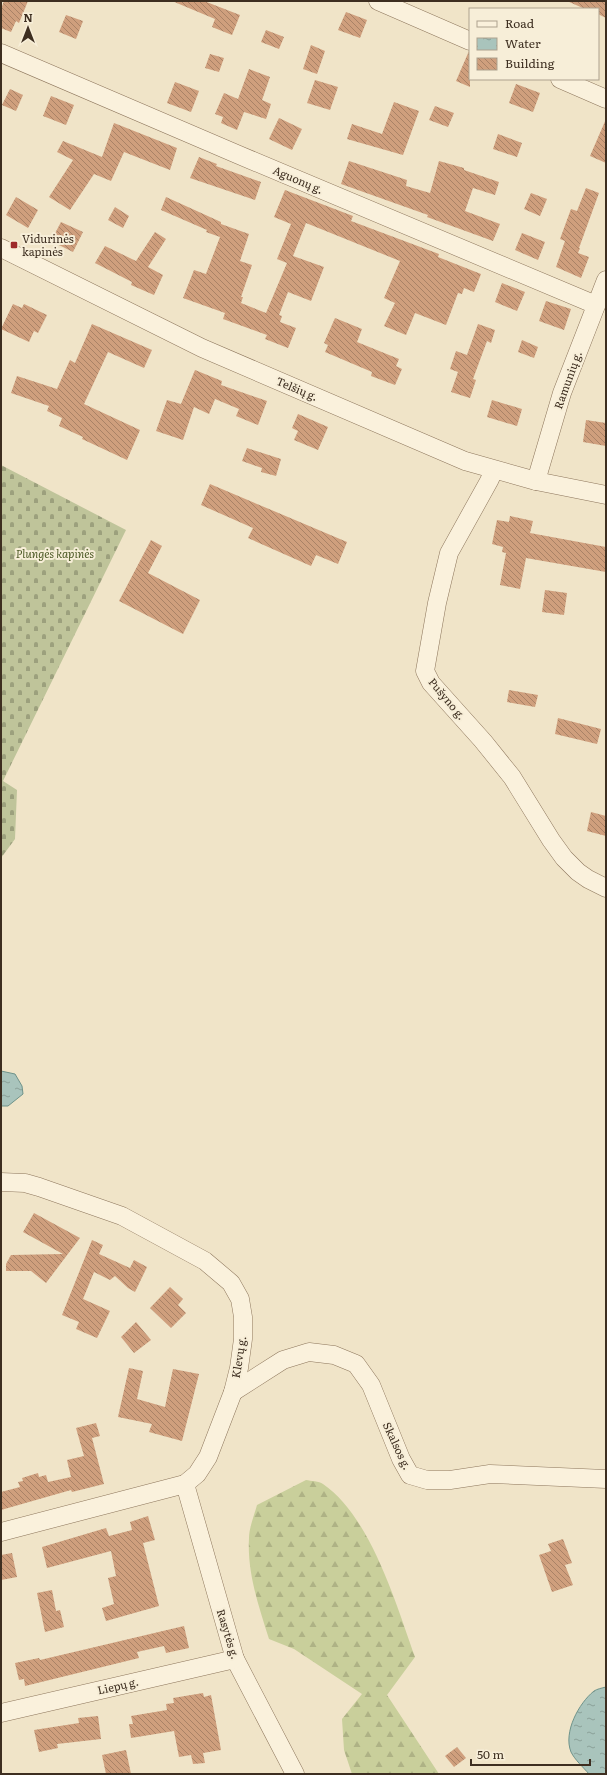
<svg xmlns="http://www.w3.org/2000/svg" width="607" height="1775" font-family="Literata,serif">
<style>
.forest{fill:url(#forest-firs)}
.cemetery{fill:url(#cemetery-stones)}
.water{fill:url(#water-ripples);stroke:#6f938a}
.building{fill:url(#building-back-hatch)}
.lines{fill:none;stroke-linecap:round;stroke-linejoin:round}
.street-casing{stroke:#8d765c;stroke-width:19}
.street{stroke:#faf1dc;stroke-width:18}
.poi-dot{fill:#9e2a2b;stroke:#f7eed8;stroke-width:1.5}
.labels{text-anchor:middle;stroke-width:4;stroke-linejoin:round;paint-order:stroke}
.street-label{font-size:11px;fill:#3d2e20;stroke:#f7eed8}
.poi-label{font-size:11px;fill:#3d2e20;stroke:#f7eed8;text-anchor:start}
.park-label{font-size:11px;font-style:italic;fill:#4d5a26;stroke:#f7eed8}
</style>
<defs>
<pattern id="forest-firs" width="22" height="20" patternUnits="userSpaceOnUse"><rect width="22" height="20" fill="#c9cf9b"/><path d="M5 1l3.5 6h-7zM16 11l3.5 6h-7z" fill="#aeb285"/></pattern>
<pattern id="cemetery-stones" width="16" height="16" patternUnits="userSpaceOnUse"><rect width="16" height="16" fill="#bfc49a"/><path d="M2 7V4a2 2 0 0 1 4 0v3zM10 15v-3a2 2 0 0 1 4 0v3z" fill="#9ca07d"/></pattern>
<pattern id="water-ripples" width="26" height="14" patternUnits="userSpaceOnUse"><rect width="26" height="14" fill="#a9c4bc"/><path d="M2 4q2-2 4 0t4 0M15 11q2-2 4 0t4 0" fill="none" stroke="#8ba098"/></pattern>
<pattern id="building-back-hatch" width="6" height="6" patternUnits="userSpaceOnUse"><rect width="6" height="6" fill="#cf9f7d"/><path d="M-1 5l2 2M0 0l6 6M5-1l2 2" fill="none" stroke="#a98266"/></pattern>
</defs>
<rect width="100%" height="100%" fill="#f0e4c8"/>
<path class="forest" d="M306,1480C311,1481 319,1481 323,1484C371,1517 396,1604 415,1657L387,1695L439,1774H352L344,1750L342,1719L362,1694L294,1649L269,1639C259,1607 247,1573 249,1538C249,1528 254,1516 257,1505Z"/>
<polygon class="cemetery" points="1,465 126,530 3,781 17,790 15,839 1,858"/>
<g class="water">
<polygon points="1,1071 15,1074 22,1086 23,1094 8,1106 1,1106"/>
<path d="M606,1687V1774H589C583,1767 575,1760 571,1752C563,1732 579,1703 594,1691C597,1689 602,1688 606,1687Z"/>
</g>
<g class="building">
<polygon points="4,1 28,1 19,23 16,21 11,32 1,28 1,9"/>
<polygon points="172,1 204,1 240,15 232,35 212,27 215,19"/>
<polygon points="567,1 606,1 606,18 598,14 598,9 585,9"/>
<polygon points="346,12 367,20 360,38 338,30"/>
<polygon points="66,15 83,21 76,39 59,32"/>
<polygon points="266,30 284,37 279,49 261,42"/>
<polygon points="311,45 325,51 317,74 303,69"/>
<polygon points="469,51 470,51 470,87 456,81"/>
<polygon points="210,54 224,58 219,72 205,68"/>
<polygon points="249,69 270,77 262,100 271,104 266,119 244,112 237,130 221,123 223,117 215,114 224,93 238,99"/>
<polygon points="315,80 338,87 330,110 307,103"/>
<polygon points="175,82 199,91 191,112 167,103"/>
<polygon points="516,84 540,93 533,112 509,103"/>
<polygon points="10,89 23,95 16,111 2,105"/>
<polygon points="51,96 74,105 66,125 43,116"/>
<polygon points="394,102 419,111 403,155 347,139 352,124 382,134"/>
<polygon points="435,106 454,113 448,127 429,120"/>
<polygon points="279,118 302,129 292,150 269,139"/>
<polygon points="606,119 606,163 590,156"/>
<polygon points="114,123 177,148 170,170 124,152 111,181 94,174 70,210 49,197 73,160 57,152 63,141 102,157"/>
<polygon points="498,134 522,143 517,157 493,149"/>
<polygon points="199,157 217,164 216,166 261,182 255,200 190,178"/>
<polygon points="349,161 407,180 406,186 430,193 439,161 464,168 464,170 499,182 495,195 473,188 465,211 500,224 493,241 427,217 428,215 341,184"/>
<polygon points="586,188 599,193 579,248 580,248 578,253 589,257 581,278 556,267 565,241 560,239 571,209 577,211"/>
<polygon points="285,190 353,216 351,221 439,254 438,257 481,274 474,292 464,288 462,294 458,293 446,325 415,313 406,335 384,326 395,303 384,298 400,261 306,223 293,256 324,267 311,301 288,292 279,315 282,316 280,322 296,328 288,348 265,339 267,335 223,319 225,313 183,298 194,270 206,274 220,237 206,232 207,230 161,210 166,197 221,222 221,224 249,234 240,261 252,265 241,297 243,297 241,303 266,313 287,263 277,259 291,224 274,217"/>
<polygon points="531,193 547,199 540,216 524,209"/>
<polygon points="16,197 38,210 28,228 6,215"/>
<polygon points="115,207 129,216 123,228 108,220"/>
<polygon points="61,222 83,232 73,252 51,241"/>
<polygon points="155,232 166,239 148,267 163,275 154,295 131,285 132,282 95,263 105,246 136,261"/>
<polygon points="522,233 545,242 538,260 515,250"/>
<polygon points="502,283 525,292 517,311 495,302"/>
<polygon points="546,301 571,309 564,330 539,321"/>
<polygon points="13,304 22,308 24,304 47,315 38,333 34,331 29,342 1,329"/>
<polygon points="335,318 362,329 357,342 399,359 396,366 402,369 395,385 371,376 372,372 325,352 328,345 324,343"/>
<polygon points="92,324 152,350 144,368 108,352 84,404 140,430 127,460 82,439 83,437 59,426 62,418 47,411 49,406 11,393 17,376 57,389 70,360 75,363"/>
<polygon points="478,324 495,330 491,343 487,341 473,379 476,380 470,398 451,392 458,372 450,369 456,351 467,355"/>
<polygon points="522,340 538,347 534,358 518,352"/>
<polygon points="195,370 222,381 221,385 267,401 258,425 236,416 239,409 215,399 209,414 194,407 183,440 156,431 167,400 181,404"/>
<polygon points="492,400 522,409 517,426 487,417"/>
<polygon points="298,414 328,427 318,450 294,440 298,431 292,428"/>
<polygon points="586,420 606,423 606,446 583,442"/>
<polygon points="247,448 281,459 276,476 261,472 262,468 242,461"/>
<polygon points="210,484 347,542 338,564 316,555 311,566 248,538 253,528 201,505"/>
<polygon points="510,516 533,521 530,533 606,547 606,572 526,558 520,589 500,585 506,553 502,552 503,547 492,544 497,520 509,522"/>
<polygon points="151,540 162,546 148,573 200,600 183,634 119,601"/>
<polygon points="545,590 567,593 564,615 542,612"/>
<polygon points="509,690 538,695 535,707 507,702"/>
<polygon points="558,718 601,729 597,744 555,734"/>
<polygon points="591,812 606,816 606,836 587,831"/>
<polygon points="34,1213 80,1238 46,1283 31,1271 6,1271 6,1264 11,1255 63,1254 23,1232"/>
<polygon points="92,1240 103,1245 99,1254 130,1268 134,1260 147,1267 135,1292 128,1288 115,1276 110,1280 94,1272 83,1299 110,1311 97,1338 76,1329 79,1322 62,1315"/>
<polygon points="170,1287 183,1299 178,1305 186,1313 171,1328 150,1308"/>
<polygon points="136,1322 151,1340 134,1353 121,1337"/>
<polygon points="129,1368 143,1371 137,1399 165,1407 173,1369 199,1374 182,1441 149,1432 152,1424 118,1417"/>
<polygon points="96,1423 100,1436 92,1438 104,1484 72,1492 71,1490 1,1510 1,1492 20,1487 18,1482 23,1481 22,1478 38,1473 39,1477 46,1475 48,1482 71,1477 67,1460 84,1456 76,1428"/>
<polygon points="148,1516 155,1540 143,1543 159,1606 106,1621 102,1608 114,1604 108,1578 116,1576 111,1551 47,1568 42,1547 106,1528 109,1536 132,1530 130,1522"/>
<polygon points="563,1539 572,1563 565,1565 573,1585 552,1592 539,1555 551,1551 548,1544"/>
<polygon points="12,1553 17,1577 1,1580 1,1555"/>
<polygon points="52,1590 56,1611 60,1610 64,1627 45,1632 37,1593"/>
<polygon points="184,1626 189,1648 166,1653 164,1646 137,1652 139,1658 25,1686 24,1679 19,1680 15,1663 39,1658 40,1660"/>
<polygon points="203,1693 204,1697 211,1695 221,1750 203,1753 205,1763 193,1764 191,1755 179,1757 174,1731 131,1738 129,1724 133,1724 131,1716 167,1710 166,1704 174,1703 173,1698"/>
<polygon points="98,1716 101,1739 57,1744 58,1748 39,1752 34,1730 79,1723 78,1718"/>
<polygon points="457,1747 466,1758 454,1767 445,1756"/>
<polygon points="126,1750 131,1774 106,1774 102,1755"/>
</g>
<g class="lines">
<defs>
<g id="street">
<polyline points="378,1 470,41"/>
<polyline points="1,53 239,155 596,305"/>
<polyline points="560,79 606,99"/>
<polyline points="1,248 202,348 465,461 536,481 606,495"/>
<polyline points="494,470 489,481 449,553 437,603 425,671 431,683 483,741 512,777 551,840 564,858 578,872 588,879 606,888"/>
<polyline points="536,481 562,393 606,280"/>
<polyline points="1,1182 25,1183 39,1187 122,1216 205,1261 231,1283 240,1299 243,1317 243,1339 239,1368 233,1392 208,1457 197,1474 185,1484 1,1532"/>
<polyline points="233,1392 283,1360 309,1352 334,1355 356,1364 371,1385 401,1459 410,1475 427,1480 450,1480 490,1474 606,1479"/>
<polyline points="185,1484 235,1659 295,1774"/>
<polyline points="1,1713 235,1659"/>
</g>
</defs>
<use href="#street" class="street-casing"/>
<use href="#street" class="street"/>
</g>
<rect class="poi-dot" x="10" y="241" width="8" height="8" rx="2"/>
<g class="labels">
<g class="street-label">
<text transform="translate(298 180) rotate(23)" y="4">Aguonų g.</text>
<text transform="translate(568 380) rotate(-70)" y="4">Ramunių g.</text>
<text transform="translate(297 389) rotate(23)" y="4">Telšių g.</text>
<text transform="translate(447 699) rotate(50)" y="4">Pušyno g.</text>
<text transform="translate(239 1357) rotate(-81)" y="4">Klevų g.</text>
<text transform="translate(397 1446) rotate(65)" y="4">Skalsos g.</text>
<text transform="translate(228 1634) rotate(73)" y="4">Rasytės g.</text>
<text transform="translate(118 1686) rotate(-13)" y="4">Liepų g.</text>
</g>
<g class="poi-label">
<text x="22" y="243">Vidurinės<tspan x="22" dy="13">kapinės</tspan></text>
</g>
<g class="park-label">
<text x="55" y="558">Plungės kapinės</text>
</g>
</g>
<rect width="607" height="1775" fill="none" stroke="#3d2e20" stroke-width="4"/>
<rect x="469" y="8" width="130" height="72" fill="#f7eed8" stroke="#ada18e"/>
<rect x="477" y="21" width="20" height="6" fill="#faf1dc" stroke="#ada18e"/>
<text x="505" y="28" font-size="12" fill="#3d2e20">Road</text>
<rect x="477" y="38" width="20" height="12" fill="url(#water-ripples)" stroke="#ada18e"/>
<text x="505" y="48" font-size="12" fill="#3d2e20">Water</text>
<rect x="477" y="58" width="20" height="12" fill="url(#building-back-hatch)" stroke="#ada18e"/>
<text x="505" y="68" font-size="12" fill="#3d2e20">Building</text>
<g transform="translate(28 28)" stroke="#f7eed8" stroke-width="3" paint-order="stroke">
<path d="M0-3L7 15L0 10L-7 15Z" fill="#3d2e20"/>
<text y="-6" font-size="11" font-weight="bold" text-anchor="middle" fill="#3d2e20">N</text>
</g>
<path d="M471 1759v6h119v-6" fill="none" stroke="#3d2e20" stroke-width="2"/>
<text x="477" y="1759" font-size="12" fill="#3d2e20" stroke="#f7eed8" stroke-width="3" paint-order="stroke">50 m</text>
</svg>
